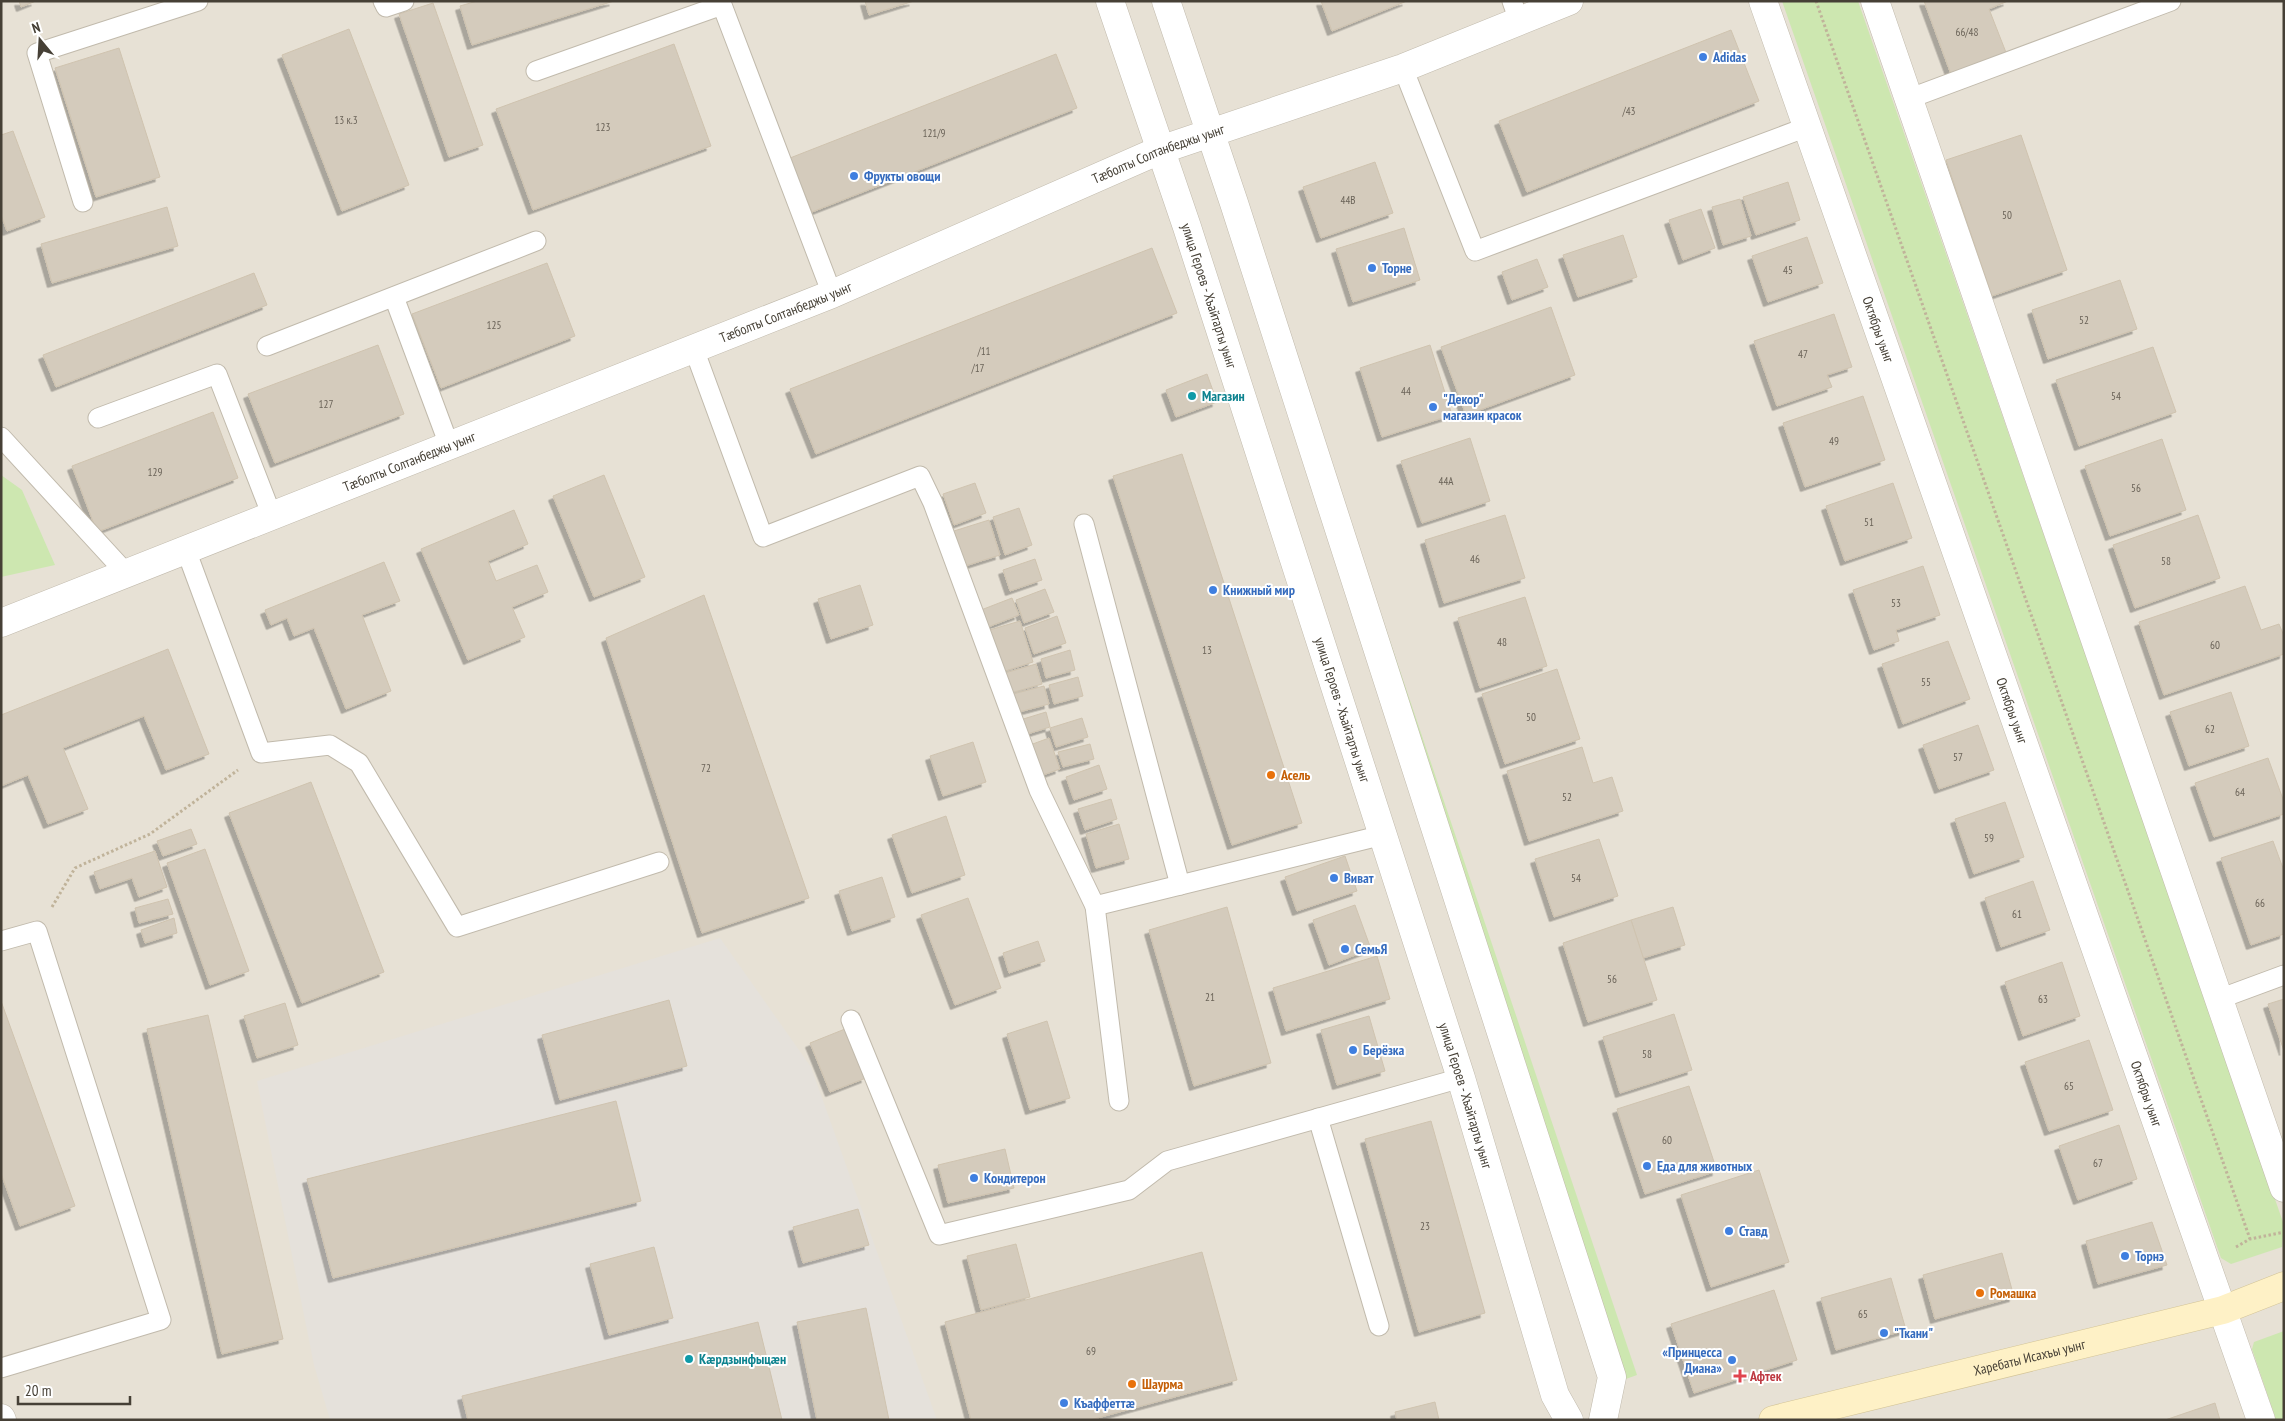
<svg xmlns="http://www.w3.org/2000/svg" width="2285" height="1421" font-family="'PT Sans Narrow',sans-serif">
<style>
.residential{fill:#e7e1d5}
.industrial{fill:#e5e1db}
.green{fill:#cde7b0}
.building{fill:#d4cbbc;stroke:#cfc3af;filter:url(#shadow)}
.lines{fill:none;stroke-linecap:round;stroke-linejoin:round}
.service-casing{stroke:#c1baac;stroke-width:21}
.tertiary-casing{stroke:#c1baac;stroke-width:29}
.secondary-casing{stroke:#d3c497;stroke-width:29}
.path{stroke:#c0b39a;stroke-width:3;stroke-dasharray:2.5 2.5;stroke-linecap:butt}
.service{stroke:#fff;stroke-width:19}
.tertiary{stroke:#fff;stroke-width:28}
.secondary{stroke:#fef1c6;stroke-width:28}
.shop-dot{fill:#3f7fe0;stroke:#fff;stroke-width:2}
.culture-dot{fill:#0f9aa8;stroke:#fff;stroke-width:2}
.food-dot{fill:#e8710a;stroke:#fff;stroke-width:2}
.health-dot{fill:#e0444e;stroke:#fff;stroke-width:2}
.labels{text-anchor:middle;stroke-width:4;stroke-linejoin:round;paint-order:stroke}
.number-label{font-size:11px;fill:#6a6358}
.shop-label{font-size:14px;font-weight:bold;fill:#366cbe;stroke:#fff;text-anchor:start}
.street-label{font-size:14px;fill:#464036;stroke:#fff}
.culture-label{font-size:14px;font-weight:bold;fill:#0d838f;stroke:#fff;text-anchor:start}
.food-label{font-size:14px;font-weight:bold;fill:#c56008;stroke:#fff;text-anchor:start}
.health-label{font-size:14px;font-weight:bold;fill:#be3a42;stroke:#fff;text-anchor:start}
</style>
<defs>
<filter id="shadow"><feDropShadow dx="-4.5" dy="4.5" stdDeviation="0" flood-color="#0004"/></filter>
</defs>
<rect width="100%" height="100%" fill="#f3efe6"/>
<rect class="residential" x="1" y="1" width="2283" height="1419"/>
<polygon class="industrial" points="720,938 811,1067 937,1420 330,1420 314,1365 257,1081"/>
<g class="green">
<polygon points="1782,1 1858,1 2284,1225 2282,1247 2231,1264 2221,1258"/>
<polygon points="1240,195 1637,1375 1623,1380"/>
<polygon points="1,475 22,490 55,565 1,577"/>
<polygon points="2284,1331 2284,1420 2276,1420 2252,1349 2254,1342"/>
</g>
<g class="building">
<polygon points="19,1 36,1 21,7"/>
<polygon points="477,1 614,1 472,45 460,6"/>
<polygon points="865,1 914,1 869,15"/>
<polygon points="1321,1 1407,1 1332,31"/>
<polygon points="1924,1 2008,1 1989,9 2007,55 1952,77"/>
<polygon points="433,3 483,145 449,157 399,14"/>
<polygon points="349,29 409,185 342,211 282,55"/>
<polygon points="1731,30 1759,101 1527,192 1499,121"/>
<polygon points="674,44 711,146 533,210 496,109"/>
<polygon points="119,48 160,177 96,197 55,68"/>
<polygon points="1056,54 1077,108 812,212 790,158"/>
<polygon points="13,131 45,217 7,231 1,215 1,135"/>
<polygon points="2021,135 2067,270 1992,296 1946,160"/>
<polygon points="1375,162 1393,213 1321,238 1303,187"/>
<polygon points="1788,182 1800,220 1756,235 1743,197"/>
<polygon points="1740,199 1751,236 1723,245 1712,207"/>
<polygon points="167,207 178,246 52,283 41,244"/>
<polygon points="1701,209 1715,248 1683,260 1669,220"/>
<polygon points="1404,228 1420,280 1353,302 1336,249"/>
<polygon points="1623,235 1637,277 1578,297 1563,255"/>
<polygon points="1807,237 1823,283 1768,302 1752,256"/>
<polygon points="1152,248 1177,313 816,454 790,389"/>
<polygon points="1537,259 1548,287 1512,300 1502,272"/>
<polygon points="547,263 575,336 441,388 412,314"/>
<polygon points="254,273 267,305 56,387 43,355"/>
<polygon points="2120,280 2137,329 2048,359 2032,310"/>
<polygon points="1551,307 1575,375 1466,415 1441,347"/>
<polygon points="1834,314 1852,367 1827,375 1832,387 1777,406 1754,341"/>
<polygon points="378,345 404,414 275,463 248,394"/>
<polygon points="1430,345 1452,415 1382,437 1360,368"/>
<polygon points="2153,347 2176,412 2079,446 2056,380"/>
<polygon points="1207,374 1217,402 1176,417 1166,390"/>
<polygon points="1863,396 1885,460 1805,487 1783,423"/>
<polygon points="213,412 238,478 97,532 72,466"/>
<polygon points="1470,438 1490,501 1422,523 1401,461"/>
<polygon points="2162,439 2186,510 2110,536 2085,466"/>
<polygon points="1182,454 1302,823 1232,845 1113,476"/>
<polygon points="604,475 645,577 594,597 553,496"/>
<polygon points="975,483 986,513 954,525 943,494"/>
<polygon points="1893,483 1912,538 1845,561 1826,506"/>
<polygon points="1019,508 1032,545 1005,555 993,517"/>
<polygon points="514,510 528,544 488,561 496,581 537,565 548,592 512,607 525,637 468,660 421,549"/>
<polygon points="1505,515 1525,578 1444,603 1425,540"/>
<polygon points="2198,515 2220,578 2135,608 2113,545"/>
<polygon points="989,520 1000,555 965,566 954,531"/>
<polygon points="1035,559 1042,580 1010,591 1003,570"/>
<polygon points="384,562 400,601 362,615 391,691 346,709 314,628 294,636 287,618 271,625 265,610"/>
<polygon points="1923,566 1940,615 1896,630 1899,641 1874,650 1853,590"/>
<polygon points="860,585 873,625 831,639 818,599"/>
<polygon points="2245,586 2261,630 2279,624 2284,636 2284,654 2164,695 2139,622"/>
<polygon points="1045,589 1054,612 1024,623 1016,600"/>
<polygon points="704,595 809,898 702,933 606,638"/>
<polygon points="1525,597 1547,666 1480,688 1458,618"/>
<polygon points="1012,598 1019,615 988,627 981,610"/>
<polygon points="1057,616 1066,643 1034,654 1025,628"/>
<polygon points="1020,621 1033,662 999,673 986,631"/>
<polygon points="1948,641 1970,699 1903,724 1882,664"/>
<polygon points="168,649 209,754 166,770 144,716 63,748 88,809 48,824 28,775 1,786 1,715"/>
<polygon points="1070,650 1075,670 1046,678 1041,659"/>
<polygon points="1036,664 1042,684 1011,693 1005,673"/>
<polygon points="1557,669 1580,739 1505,764 1482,694"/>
<polygon points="1078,677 1083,696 1054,704 1049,685"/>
<polygon points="1044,686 1049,704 1019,712 1013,694"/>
<polygon points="2231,692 2249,746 2189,766 2170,712"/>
<polygon points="1046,712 1050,727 1024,735 1020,720"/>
<polygon points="1082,718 1088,737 1056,747 1050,728"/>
<polygon points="1978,725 1994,770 1939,789 1923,745"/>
<polygon points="1049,738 1060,769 1040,776 1030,745"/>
<polygon points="973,742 986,782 943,796 930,756"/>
<polygon points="1090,744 1094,759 1063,767 1058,752"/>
<polygon points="1582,747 1593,783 1612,777 1623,811 1529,841 1507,771"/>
<polygon points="2268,758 2284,802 2284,814 2214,837 2195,783"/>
<polygon points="1099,765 1107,789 1074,800 1066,777"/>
<polygon points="311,782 384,972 302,1003 229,813"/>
<polygon points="1111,799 1117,819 1085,830 1078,809"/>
<polygon points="2005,802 2024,857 1974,874 1955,819"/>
<polygon points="946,816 965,875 912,893 892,835"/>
<polygon points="1119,824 1129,859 1096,868 1086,834"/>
<polygon points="191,829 197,844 163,856 157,841"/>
<polygon points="1599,839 1618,896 1554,917 1535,859"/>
<polygon points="2273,841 2284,871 2284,934 2251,945 2221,858"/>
<polygon points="205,849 249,971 210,985 167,863"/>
<polygon points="155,851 167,887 139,897 132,878 100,889 94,872"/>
<polygon points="1345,856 1357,891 1297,911 1285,877"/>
<polygon points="882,877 895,917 852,931 839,891"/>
<polygon points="2033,881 2050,930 2001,947 1985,898"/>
<polygon points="968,898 1001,988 955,1005 921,915"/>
<polygon points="168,899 173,914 139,923 135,908"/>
<polygon points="1355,905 1371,949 1329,965 1313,920"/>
<polygon points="1227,907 1271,1063 1194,1086 1149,930"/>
<polygon points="1673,907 1685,945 1643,958 1631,920"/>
<polygon points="174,918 177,933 145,943 141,930"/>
<polygon points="1631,920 1657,1000 1588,1022 1563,943"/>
<polygon points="1038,941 1045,961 1009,973 1003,953"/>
<polygon points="1377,956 1390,999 1286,1031 1273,988"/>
<polygon points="2062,962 2080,1016 2023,1036 2005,982"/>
<polygon points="2284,999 2284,1051 2268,1004"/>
<polygon points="669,1000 687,1066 560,1100 542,1035"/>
<polygon points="1,1001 75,1206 20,1226 1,1173"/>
<polygon points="285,1003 298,1045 257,1058 244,1016"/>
<polygon points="1674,1014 1692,1070 1620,1093 1603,1037"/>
<polygon points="208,1015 283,1339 222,1354 147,1029"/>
<polygon points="1369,1016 1385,1071 1337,1085 1321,1030"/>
<polygon points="1047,1021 1070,1098 1030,1110 1007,1034"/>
<polygon points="845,1029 866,1078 830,1092 810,1043"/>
<polygon points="2089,1040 2113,1110 2049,1131 2025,1062"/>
<polygon points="1689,1086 1717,1171 1645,1194 1617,1109"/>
<polygon points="616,1101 641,1201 333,1278 307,1179"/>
<polygon points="1431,1121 1485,1313 1419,1332 1365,1139"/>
<polygon points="2119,1125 2137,1179 2078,1200 2059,1146"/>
<polygon points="1005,1149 1014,1188 948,1203 938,1165"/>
<polygon points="1759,1170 1789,1262 1711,1287 1681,1195"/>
<polygon points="858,1209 869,1245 803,1263 793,1227"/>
<polygon points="2152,1222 2167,1265 2098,1284 2086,1241"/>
<polygon points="1016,1244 1030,1297 981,1310 967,1256"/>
<polygon points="654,1247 673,1318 609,1335 590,1264"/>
<polygon points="1202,1252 1237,1380 1090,1420 971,1420 945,1322"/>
<polygon points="2002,1253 2014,1297 1935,1319 1923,1275"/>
<polygon points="1891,1278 1906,1330 1836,1350 1821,1298"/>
<polygon points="1774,1290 1797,1360 1694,1393 1671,1324"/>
<polygon points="866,1308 889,1420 817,1420 797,1322"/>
<polygon points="758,1322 782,1420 468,1420 462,1396"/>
<polygon points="1435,1402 1439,1420 1397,1420 1395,1412"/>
<polygon points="2215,1403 2220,1420 2165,1420"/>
</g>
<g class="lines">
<defs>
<g id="service">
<polyline points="383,1 386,7 404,1"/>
<polyline points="1512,1 1519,21"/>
<polyline points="1403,68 1475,251 1807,127"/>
<polyline points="536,71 722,5 832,294"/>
<polyline points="1908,99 2171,1"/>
<polyline points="83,202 37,53 198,1"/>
<polyline points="394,297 449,445"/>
<polyline points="267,346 536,241"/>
<polyline points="694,349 763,537 920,476 933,503 1039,790 1095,906 1383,835"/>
<polyline points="98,418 217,374 272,516"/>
<polyline points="1,437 126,573"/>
<polyline points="1084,524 1180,885"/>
<polyline points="186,550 261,753 330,745 359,763 457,927 659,862"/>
<polyline points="1095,906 1119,1101"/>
<polyline points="1,941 37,931 161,1320 1,1368"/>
<polyline points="2219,999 2284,975"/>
<polyline points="851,1020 939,1235 1129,1190 1167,1161 1461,1078"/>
<polyline points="1318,1118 1379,1326"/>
</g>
<g id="tertiary">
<path id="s1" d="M1110,1L1187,227L1461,1078L1555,1395L1569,1420"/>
<polyline points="1166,1 1234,203 1612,1377 1603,1420"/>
<path id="s2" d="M1763,1L2261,1420"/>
<polyline points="1875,1 2284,1188"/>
<path id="s3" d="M1,623L832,294L1160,150L1403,68L1569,1"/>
<polyline points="1,1418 2,1420"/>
</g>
<g id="secondary">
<path id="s4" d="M1773,1420L2223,1310L2284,1286"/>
</g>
</defs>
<use href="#service" class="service-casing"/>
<use href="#tertiary" class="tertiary-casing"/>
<use href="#secondary" class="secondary-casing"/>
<g class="path">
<polyline points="1816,1 2250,1239"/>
<polyline points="52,907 75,868 150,834 238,770"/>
<polyline points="2236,1247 2250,1239 2284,1232"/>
</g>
<use href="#service" class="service"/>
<use href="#tertiary" class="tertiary"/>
<use href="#secondary" class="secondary"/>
</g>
<g class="shop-dot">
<circle cx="1703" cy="57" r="5"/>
<circle cx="854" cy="176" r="5"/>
<circle cx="1372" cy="268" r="5"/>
<circle cx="1433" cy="407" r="5"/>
<circle cx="1213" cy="590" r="5"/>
<circle cx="1334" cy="878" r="5"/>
<circle cx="1345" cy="949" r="5"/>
<circle cx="1353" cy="1050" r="5"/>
<circle cx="1647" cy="1166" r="5"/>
<circle cx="974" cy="1178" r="5"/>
<circle cx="1729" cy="1231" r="5"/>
<circle cx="2125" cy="1256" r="5"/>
<circle cx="1884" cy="1333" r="5"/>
<circle cx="1732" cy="1360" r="5"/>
<circle cx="1064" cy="1403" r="5"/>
</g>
<g class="culture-dot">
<circle cx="1192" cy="396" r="5"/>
<circle cx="689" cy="1359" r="5"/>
</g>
<g class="food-dot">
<circle cx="1271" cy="775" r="5"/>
<circle cx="1980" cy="1293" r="5"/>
<circle cx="1132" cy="1384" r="5"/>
</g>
<path class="health-dot" d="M1737.5 1368.5h5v5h5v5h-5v5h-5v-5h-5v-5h5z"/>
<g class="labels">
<g class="number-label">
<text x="1967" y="36">66/48</text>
<text x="1629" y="115">/43</text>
<text x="346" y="124">13 к.3</text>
<text x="603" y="131">123</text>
<text x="934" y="137">121/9</text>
<text x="1348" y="204">44В</text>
<text x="2007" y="219">50</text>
<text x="1788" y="274">45</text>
<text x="2084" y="324">52</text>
<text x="494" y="329">125</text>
<text x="984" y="355">/11</text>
<text x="1803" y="358">47</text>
<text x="978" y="372">/17</text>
<text x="1406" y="395">44</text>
<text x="2116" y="400">54</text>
<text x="326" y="408">127</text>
<text x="1834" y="445">49</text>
<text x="155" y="476">129</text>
<text x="1446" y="485">44А</text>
<text x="2136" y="492">56</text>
<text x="1869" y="526">51</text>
<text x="1475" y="563">46</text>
<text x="2166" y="565">58</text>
<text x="1896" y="607">53</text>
<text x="1502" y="646">48</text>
<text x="2215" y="649">60</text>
<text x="1207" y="654">13</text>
<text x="1926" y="686">55</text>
<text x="1531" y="721">50</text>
<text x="2210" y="733">62</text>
<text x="1958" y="761">57</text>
<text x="706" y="772">72</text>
<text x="2240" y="796">64</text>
<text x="1567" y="801">52</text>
<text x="1989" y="842">59</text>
<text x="1576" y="882">54</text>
<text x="2260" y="907">66</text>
<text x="2017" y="918">61</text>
<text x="1612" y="983">56</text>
<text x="1210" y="1001">21</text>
<text x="2043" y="1003">63</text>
<text x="1647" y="1058">58</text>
<text x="2069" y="1090">65</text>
<text x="1667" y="1144">60</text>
<text x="2098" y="1167">67</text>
<text x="1425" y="1230">23</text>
<text x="1863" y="1318">65</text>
<text x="1091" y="1355">69</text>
</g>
<g class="shop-label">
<text x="1713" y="62">Adidas</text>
<text x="864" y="181">Фрукты овощи</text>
<text x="1382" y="273">Торне</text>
<text x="1443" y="404">"Декор"<tspan x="1443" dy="16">магазин красок</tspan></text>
<text x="1223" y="595">Книжный мир</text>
<text x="1344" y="883">Виват</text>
<text x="1355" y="954">СемьЯ</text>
<text x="1363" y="1055">Берёзка</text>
<text x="1657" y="1171">Еда для животных</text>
<text x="984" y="1183">Кондитерон</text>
<text x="1739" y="1236">Ставд</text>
<text x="2135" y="1261">Торнэ</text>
<text x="1894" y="1338">"Ткани"</text>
<text x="1722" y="1357" text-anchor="end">«Принцесса<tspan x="1722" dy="16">Диана»</tspan></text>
<text x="1074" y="1408">Къаффеттæ</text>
</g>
<g class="street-label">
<text dy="5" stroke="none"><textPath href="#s3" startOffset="1249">Тæболты Солтанбеджы уынг</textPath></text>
<text dy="5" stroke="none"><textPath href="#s1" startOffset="311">улица Героев - Хъайтарты уынг</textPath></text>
<text dy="5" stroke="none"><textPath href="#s3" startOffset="844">Тæболты Солтанбеджы уынг</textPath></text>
<text dy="5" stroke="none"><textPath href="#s2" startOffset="348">Октябры уынг</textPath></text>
<text dy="5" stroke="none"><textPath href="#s3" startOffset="439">Тæболты Солтанбеджы уынг</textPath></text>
<text dy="5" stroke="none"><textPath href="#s1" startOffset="746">улица Героев - Хъайтарты уынг</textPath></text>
<text dy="5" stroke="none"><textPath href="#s2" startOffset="752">Октябры уынг</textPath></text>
<text dy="5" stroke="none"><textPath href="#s2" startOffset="1158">Октябры уынг</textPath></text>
<text dy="5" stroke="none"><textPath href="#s1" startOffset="1151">улица Героев - Хъайтарты уынг</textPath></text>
<text dy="5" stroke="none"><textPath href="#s4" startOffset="264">Харебаты Исахъы уынг</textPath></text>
</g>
<g class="culture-label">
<text x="1202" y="401">Магазин</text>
<text x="699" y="1364">Кæрдзынфыцæн</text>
</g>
<g class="food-label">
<text x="1281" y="780">Асель</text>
<text x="1990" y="1298">Ромашка</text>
<text x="1142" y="1389">Шаурма</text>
</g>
<g class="health-label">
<text x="1750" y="1381">Афтек</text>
</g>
</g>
<rect width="2285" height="1421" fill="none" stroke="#464036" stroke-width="5"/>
<g transform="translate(40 40) rotate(342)" stroke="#ffffff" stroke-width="4" paint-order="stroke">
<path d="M0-4L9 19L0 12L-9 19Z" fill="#464036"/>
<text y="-8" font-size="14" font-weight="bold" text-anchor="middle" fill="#464036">N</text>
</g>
<path d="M18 1396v8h112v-8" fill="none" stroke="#464036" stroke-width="2.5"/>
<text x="25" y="1396" font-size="15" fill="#464036" stroke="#ffffff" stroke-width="4" paint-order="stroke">20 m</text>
</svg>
